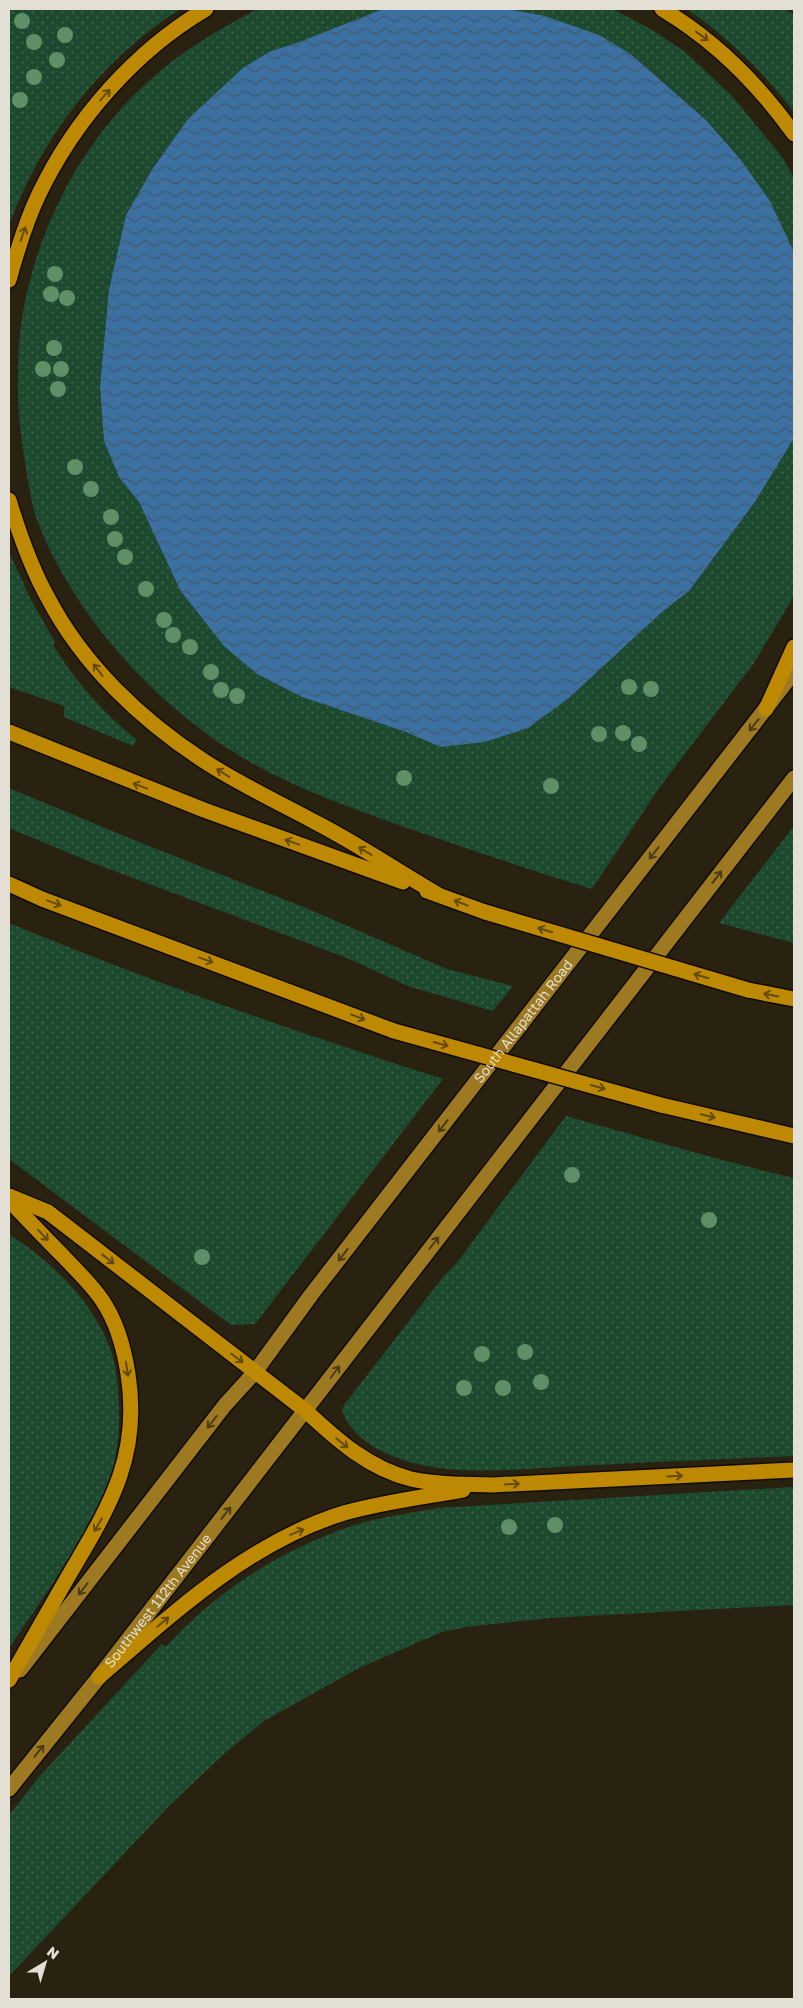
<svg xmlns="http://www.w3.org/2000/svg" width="803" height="2008" font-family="'Golos Text',sans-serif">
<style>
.grass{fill:url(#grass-dots)}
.water{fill:url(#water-waves)}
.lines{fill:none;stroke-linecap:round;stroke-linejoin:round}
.major-casing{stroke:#120b00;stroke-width:18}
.highway-casing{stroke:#120b00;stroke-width:18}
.major{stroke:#9d7a21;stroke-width:15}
.highway{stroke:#bd8802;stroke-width:15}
.highway-bridge-casing{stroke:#120b00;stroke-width:18;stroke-linecap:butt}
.highway-bridge{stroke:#bd8802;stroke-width:15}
.tree{fill:#5f8f66}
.oneway{stroke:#644b0a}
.oneway2{stroke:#4c3c15}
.labels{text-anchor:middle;stroke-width:5;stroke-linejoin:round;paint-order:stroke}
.street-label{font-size:14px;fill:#e4dfd4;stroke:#292210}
</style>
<defs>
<pattern id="grass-dots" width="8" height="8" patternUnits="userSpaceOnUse" patternTransform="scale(1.25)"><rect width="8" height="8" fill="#1d4a2f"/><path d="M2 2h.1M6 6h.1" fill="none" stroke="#3e644c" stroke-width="1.8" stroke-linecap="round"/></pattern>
<pattern id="water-waves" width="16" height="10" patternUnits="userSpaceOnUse" patternTransform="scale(1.25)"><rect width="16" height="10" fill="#3c70a0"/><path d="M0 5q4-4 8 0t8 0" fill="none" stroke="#405a70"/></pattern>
</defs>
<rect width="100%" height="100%" fill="#292210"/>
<g class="grass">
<path d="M9,9H180C99,62 43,135 9,225Z"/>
<path d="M258,9H383L294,44L271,51L188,119L153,168L126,215L100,387L104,441L119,477L139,502L180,590L257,674L302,697L406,732L441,746L527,728L569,698L662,612L689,591L755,502L794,438V596L754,663L659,788L592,889C536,872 480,853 425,834C357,810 287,787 227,748C212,739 198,727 185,717C123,667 65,594 37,520C31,503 29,486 26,469C22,443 18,418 18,391C18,371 18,352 20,332C32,238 78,144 149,81C180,52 220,28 258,9Z"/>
<polygon points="506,9 613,9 652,30 684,51 733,97 783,158 794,178 794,252 770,201 741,160 706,120 633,55 545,17"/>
<path d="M687,9H785L794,15V112C763,72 729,38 687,9Z"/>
<path d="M9,552L31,600L55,642L53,645C76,682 103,713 137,740L133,746L64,717V706L9,687Z"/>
<polygon points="9,788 134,840 306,908 447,969 513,986 493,1011 408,986 347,958 93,863 9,828"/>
<polygon points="794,826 794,943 719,923"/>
<path d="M9,923C151,982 296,1032 443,1079L255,1324L231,1325L9,1159Z"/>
<path d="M566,1116C642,1137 717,1160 794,1178V1456C722,1459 650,1462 578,1466C530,1468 474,1475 426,1466C394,1459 353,1444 342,1410L344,1405L443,1277L456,1264Z"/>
<path d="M9,1234C52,1262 91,1299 110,1348C117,1367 118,1388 119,1408C120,1438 116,1469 103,1497C78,1548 41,1601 9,1648Z"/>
<path d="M794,1487V1605L550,1618L466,1627L442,1632L359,1668L264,1721L225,1753L170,1805L9,1976V1815L39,1777L162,1644L166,1647C217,1591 280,1550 352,1526C380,1517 410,1513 438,1508Z"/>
</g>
<polygon class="water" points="383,9 506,9 545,16 599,35 632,55 706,120 741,160 770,201 794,252 794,438 755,502 689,591 662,612 569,698 528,728 485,742 441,747 406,732 302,697 257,674 224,646 180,590 139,502 119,477 104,441 100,387 109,290 126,215 153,168 188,119 243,68 271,51 294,44"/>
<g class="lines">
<defs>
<g id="major">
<path id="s1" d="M20,1670L225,1405L255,1372L311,1295L794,672"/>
<path id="s2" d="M9,1789L99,1677L794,778"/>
</g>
<g id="highway">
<path d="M662,9C714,40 759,85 794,134"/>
<path d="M9,280C17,251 26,221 39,194C75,119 135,51 206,9"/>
<path d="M9,500C19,533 31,568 48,598C83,665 141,720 204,761C239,784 276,801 313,821C356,843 396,870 437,894"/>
<polyline points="766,709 794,647"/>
<polyline points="9,732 204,810 403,882"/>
<polyline points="9,884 42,899 394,1031"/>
<polyline points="427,891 485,912"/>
<polyline points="748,990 794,999"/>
<polyline points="661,1105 794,1136"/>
<path d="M9,1196L48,1212L306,1411C337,1440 368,1468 411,1479C437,1485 466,1484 492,1485L794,1470"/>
<path d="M9,1200C27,1219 45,1238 64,1257C77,1271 91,1284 102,1300C117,1322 124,1348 128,1374C141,1457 109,1507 69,1575C49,1610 29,1645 9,1680"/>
<path d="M99,1677C174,1613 247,1543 344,1513C383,1502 424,1497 463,1490"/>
</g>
</defs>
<use href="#major" class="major-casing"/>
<use href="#highway" class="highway-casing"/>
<use href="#major" class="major"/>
<use href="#highway" class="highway"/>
<defs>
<g id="highway-bridge">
<polyline points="485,912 748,990"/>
<polyline points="394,1031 661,1105"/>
</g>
</defs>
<use href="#highway-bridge" class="highway-bridge-casing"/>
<use href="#highway-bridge" class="highway-bridge"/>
</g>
<g class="tree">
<circle cx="22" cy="21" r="8"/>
<circle cx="65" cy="35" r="8"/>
<circle cx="34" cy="42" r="8"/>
<circle cx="57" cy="60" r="8"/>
<circle cx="34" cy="77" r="8"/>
<circle cx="20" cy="100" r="8"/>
<circle cx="55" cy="274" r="8"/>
<circle cx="51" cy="294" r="8"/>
<circle cx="67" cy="298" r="8"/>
<circle cx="54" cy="348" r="8"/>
<circle cx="43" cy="369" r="8"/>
<circle cx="61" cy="369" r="8"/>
<circle cx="58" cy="389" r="8"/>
<circle cx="75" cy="467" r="8"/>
<circle cx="91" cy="489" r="8"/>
<circle cx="111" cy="517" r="8"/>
<circle cx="115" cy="539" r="8"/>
<circle cx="125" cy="557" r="8"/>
<circle cx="146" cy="589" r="8"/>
<circle cx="164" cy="620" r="8"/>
<circle cx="173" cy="635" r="8"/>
<circle cx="190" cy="647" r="8"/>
<circle cx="211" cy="672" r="8"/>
<circle cx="629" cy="687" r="8"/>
<circle cx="651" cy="689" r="8"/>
<circle cx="221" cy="690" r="8"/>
<circle cx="237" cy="696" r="8"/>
<circle cx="623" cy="733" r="8"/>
<circle cx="599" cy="734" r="8"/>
<circle cx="639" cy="744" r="8"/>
<circle cx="404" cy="778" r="8"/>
<circle cx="551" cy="786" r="8"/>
<circle cx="572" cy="1175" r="8"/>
<circle cx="709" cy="1220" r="8"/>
<circle cx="202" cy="1257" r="8"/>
<circle cx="525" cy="1352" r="8"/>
<circle cx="482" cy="1354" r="8"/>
<circle cx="541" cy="1382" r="8"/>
<circle cx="464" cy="1388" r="8"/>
<circle cx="503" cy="1388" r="8"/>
<circle cx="555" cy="1525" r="8"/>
<circle cx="509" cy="1527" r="8"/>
</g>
<defs><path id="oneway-shaft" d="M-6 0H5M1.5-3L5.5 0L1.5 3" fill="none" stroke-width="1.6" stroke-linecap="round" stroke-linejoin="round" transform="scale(1.25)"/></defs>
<g class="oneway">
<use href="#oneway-shaft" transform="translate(702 36) rotate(36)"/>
<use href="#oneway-shaft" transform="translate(105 95) rotate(-48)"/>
<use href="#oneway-shaft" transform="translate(23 234) rotate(-71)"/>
<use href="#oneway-shaft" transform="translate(98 670) rotate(-128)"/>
<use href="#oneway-shaft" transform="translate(223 773) rotate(-148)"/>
<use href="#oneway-shaft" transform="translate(140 786) rotate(-159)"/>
<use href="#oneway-shaft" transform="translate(292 842) rotate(-160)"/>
<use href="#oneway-shaft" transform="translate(365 851) rotate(-149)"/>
<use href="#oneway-shaft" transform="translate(54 903) rotate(20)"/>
<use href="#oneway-shaft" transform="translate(461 903) rotate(-159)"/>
<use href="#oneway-shaft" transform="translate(545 930) rotate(-163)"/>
<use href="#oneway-shaft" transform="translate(206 960) rotate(20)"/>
<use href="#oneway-shaft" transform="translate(701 976) rotate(-163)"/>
<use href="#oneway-shaft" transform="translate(771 995) rotate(-169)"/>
<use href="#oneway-shaft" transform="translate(358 1017) rotate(21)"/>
<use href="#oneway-shaft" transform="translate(441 1044) rotate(16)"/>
<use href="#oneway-shaft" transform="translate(598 1087) rotate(16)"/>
<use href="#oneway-shaft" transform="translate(708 1116) rotate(13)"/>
<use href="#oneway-shaft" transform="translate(43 1235) rotate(46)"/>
<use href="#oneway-shaft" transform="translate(108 1259) rotate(38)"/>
<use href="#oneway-shaft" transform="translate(237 1358) rotate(37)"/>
<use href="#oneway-shaft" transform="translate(127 1369) rotate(81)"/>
<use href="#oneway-shaft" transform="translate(342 1443) rotate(39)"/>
<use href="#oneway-shaft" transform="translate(675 1476) rotate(-3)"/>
<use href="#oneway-shaft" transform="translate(512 1484) rotate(-3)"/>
<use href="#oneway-shaft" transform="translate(98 1525) rotate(120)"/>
<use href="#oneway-shaft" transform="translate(297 1532) rotate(-22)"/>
<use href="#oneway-shaft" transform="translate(163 1622) rotate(-40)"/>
</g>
<g class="oneway2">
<use href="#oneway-shaft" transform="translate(754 725) rotate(128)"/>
<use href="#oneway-shaft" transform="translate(654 853) rotate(128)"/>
<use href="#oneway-shaft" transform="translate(717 877) rotate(-52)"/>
<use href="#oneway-shaft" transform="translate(443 1126) rotate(128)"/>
<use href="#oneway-shaft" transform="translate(434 1243) rotate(-52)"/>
<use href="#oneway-shaft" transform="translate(343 1255) rotate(128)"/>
<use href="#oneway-shaft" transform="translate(335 1372) rotate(-53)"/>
<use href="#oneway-shaft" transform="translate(212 1422) rotate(128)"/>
<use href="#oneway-shaft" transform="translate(226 1513) rotate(-52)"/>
<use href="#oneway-shaft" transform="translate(83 1589) rotate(128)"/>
<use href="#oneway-shaft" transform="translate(39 1751) rotate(-51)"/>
</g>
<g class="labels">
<g class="street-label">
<text dy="5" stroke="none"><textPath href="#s1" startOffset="821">South Allapattah Road</textPath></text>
<text dy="5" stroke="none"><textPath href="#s2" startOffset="240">Southwest 112th Avenue</textPath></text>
</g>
</g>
<rect width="803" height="2008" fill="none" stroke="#e4dfd4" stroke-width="20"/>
<g transform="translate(45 1963) rotate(38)" stroke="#292210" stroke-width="4" paint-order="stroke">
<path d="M0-4L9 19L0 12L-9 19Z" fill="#e4dfd4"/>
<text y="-8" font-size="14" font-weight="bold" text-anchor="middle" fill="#e4dfd4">N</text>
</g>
</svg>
